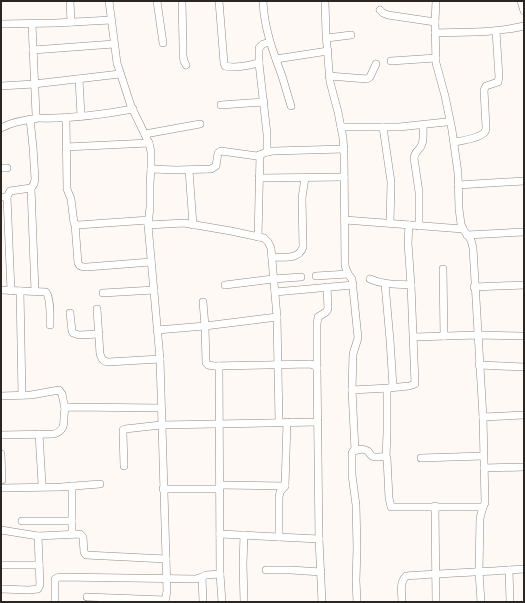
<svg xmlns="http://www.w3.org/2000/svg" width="525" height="603" font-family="'Space Grotesk',sans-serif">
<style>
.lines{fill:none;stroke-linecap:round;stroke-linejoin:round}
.minor-casing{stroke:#918a83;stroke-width:8}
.minor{stroke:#fff;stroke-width:7}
</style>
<rect width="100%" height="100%" fill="#fef9f5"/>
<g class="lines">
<defs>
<g id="minor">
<polyline points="70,1 71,22"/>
<polyline points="109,1 117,63 131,106 149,143 151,152 151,169 150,183 150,207 148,225 160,359 167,591 165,602"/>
<polyline points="157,1 163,43"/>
<polyline points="182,1 183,45 183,56 184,61 186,65"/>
<path d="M219,1L224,63L225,66C236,69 249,65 259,63"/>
<path d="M263,1C264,28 273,52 282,76C285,86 288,96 291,106"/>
<polyline points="325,1 326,34 330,82 338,112 343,138 344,155 345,266 348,274 352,279 358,338 353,354 352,390 355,450"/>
<polyline points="521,1 524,11"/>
<polyline points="380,10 383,13 388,15 435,22"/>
<polyline points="1,24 56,23 111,20"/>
<path d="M32,24L36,115L37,118C69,119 101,115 133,109"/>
<path d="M435,33C465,32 495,33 524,26"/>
<polyline points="327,38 351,35"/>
<polyline points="33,50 114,44"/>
<polyline points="276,59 328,51"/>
<polyline points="391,61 436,58"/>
<polyline points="329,76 367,79 370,77 376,64"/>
<polyline points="79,79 81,116"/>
<polyline points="1,86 34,84 120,74"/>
<polyline points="221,105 264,102"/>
<polyline points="66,118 67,189 71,199 74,223 75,224 78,225 149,220"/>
<polyline points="341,127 399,127 446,122"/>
<polyline points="383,127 391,182 390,223"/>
<path d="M1,128C12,122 23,120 35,119"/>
<polyline points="145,134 200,124"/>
<path d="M454,142C461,141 478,138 484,133C486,131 486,130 486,127L484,90L486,86L498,82L499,77L496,31"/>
<polyline points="66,147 149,143"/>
<polyline points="267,152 267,134 259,63 259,48 263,44 270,42"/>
<polyline points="1,168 7,168"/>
<polyline points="151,169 176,170 211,169 216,166 218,153 221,151 257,156 267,152 273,151 344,149"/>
<polyline points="189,170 193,225"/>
<polyline points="259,178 344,177"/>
<polyline points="458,185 524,181"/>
<polyline points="31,188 35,291"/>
<polyline points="1,197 7,197 10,191 31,188 34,184 35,179 33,147 30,119"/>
<polyline points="7,197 11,291"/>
<polyline points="345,220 463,229"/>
<path d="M75,224L78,263C80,267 83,267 87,267L151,262"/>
<polyline points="148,225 184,223 231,231 264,238 268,242 271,248 277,317 279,422"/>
<path d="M419,226V192L414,158C415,150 420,151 422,144C424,139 423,131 423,125"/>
<polyline points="467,235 524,232"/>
<polyline points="258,237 260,155"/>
<path d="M272,257C283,257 299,260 303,247L302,198L305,178"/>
<polyline points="443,269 444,336"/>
<polyline points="316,276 348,274"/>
<path d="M370,279C384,285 396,284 411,285"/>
<polyline points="385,284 390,340 393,387"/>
<polyline points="225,285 273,279 301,277"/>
<polyline points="474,287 524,285"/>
<path d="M1,290L46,292C51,299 50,316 50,325"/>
<polyline points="20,291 22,395"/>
<polyline points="275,292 353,285"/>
<polyline points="103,293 154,290"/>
<polyline points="203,302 205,326 206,363 208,365 214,366 310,364 314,365 317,368 319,539 322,602"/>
<path d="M97,309L100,354C102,359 102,361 108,362L160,359"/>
<polyline points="70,313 72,331 73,333 79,335 99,334"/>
<polyline points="157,330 205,326 277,317"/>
<polyline points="414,337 478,335 524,336"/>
<polyline points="479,365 524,367"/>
<polyline points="219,366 220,574 222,602"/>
<polyline points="317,368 317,324 318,317 326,312 328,309 327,287"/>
<polyline points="352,390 389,388"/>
<polyline points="1,396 31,395 59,390 62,394 65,409"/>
<polyline points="483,417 524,415"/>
<polyline points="39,434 42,484"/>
<path d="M1,435L54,434C68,429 62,421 65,409L68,407L161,408"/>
<polyline points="1,454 2,480"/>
<polyline points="386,457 387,433 387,390 389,388 409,386 415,384 411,285 408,243 409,225"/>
<polyline points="421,458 483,456"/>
<polyline points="124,466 123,433 123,430 125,429 161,425 318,422"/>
<polyline points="484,468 524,467"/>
<polyline points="220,485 285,486"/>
<polyline points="1,488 61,487 100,484"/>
<polyline points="163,489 220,489"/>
<polyline points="435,506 436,602"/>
<polyline points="22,521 72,521"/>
<polyline points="1,530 38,536 80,534 83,537 84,552 86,555 166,559"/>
<polyline points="72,534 72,486"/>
<polyline points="220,534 319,539"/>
<polyline points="244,535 243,564 244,602"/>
<polyline points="279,537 279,497 280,492 285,486 287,422"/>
<polyline points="1,565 39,565"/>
<polyline points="266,570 291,570 321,572"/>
<polyline points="509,570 510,602"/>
<polyline points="202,577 203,602"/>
<polyline points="1,589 29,590 38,589 40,585 38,536"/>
<polyline points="87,597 165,600"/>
<polyline points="55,602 55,579 59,577 196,579 200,578 206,575 220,574"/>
<path d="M357,602L356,580L357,548L356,505L352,475V453L353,451L362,449L368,451C374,462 378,454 387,458L389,498L391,507H483L485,503L483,417L473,248L471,240L463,229L461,224L459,209L458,173L452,130L445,96L436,63L435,22L436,1"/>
<path d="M402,602C402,593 399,583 406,576C445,573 485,572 524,569"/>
<polyline points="481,602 479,572 480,518 483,507"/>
</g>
</defs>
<use href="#minor" class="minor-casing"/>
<use href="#minor" class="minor"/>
</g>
<rect width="525" height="603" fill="none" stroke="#292624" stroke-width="4"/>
</svg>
